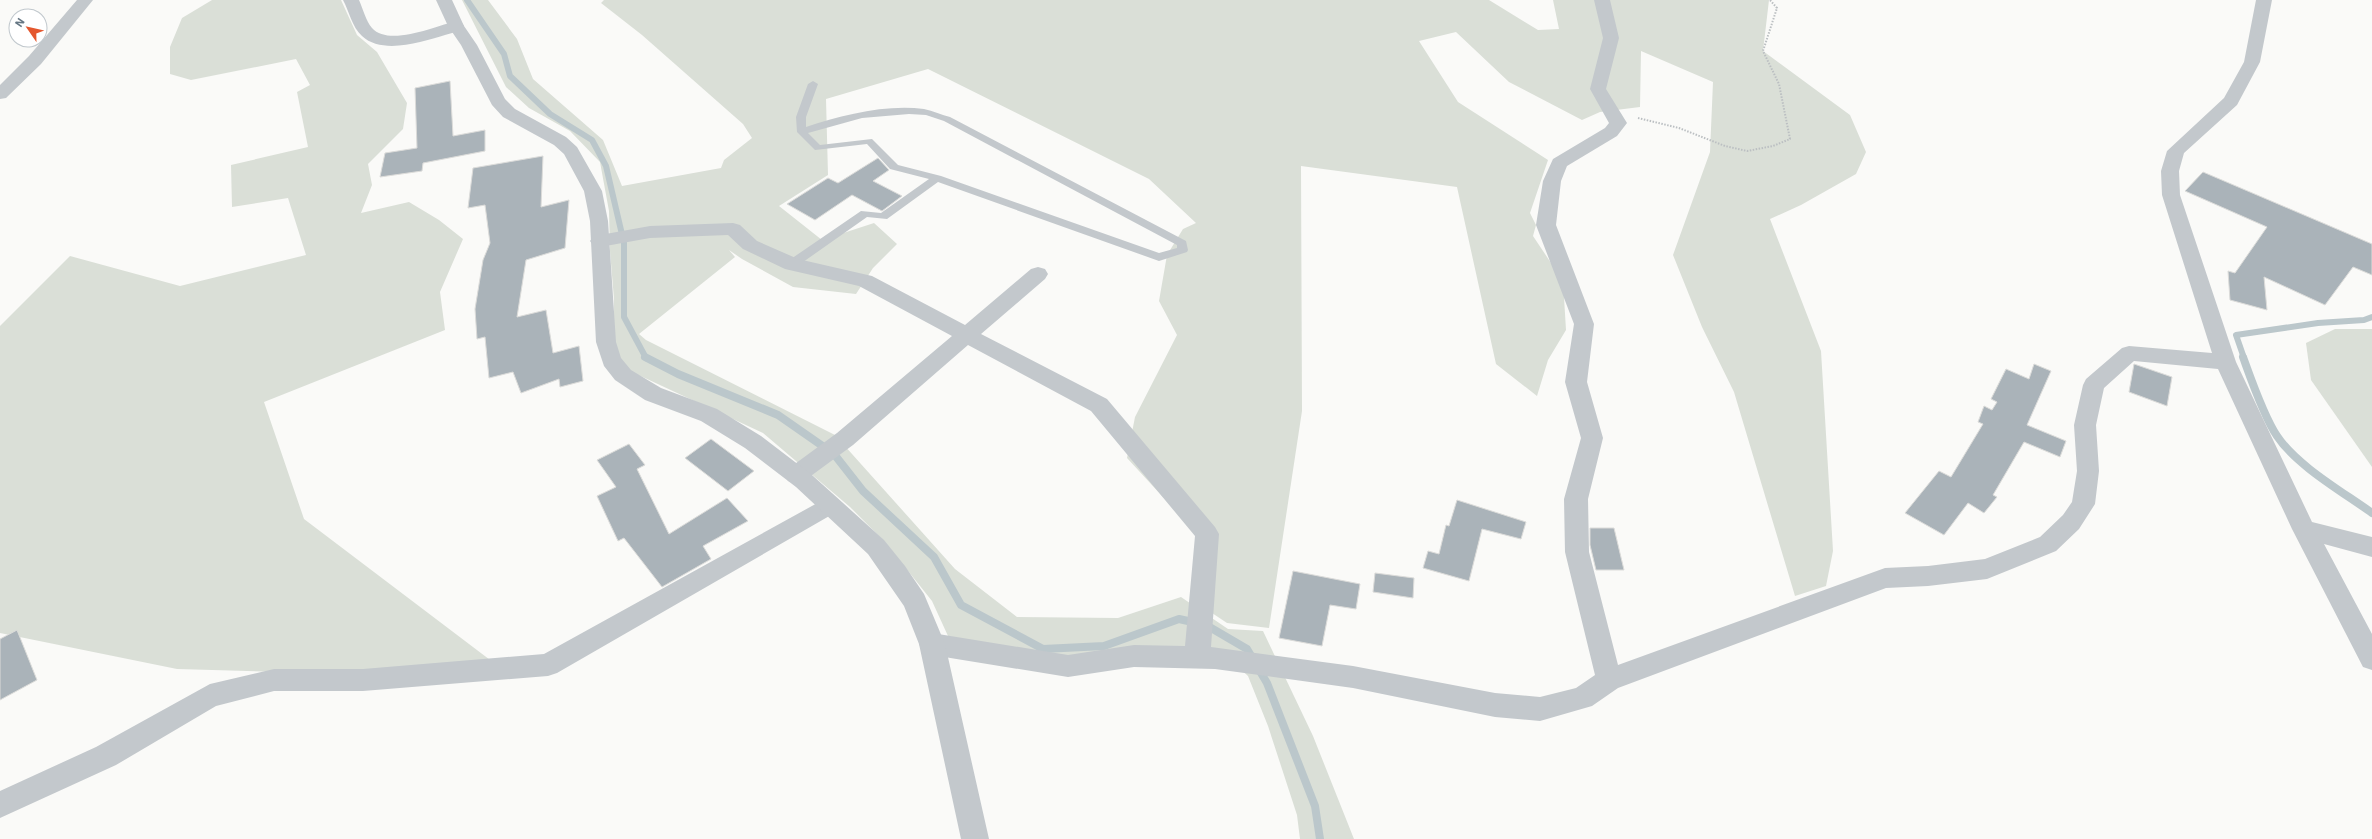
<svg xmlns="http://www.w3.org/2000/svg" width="2372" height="839" font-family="'IBM Plex Sans',sans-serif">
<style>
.green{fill:#dadfd7}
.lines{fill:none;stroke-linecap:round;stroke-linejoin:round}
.stream-far1{stroke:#bbc7cb;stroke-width:6}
.stream{stroke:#bbc7cb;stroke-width:8}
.building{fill:#aab3b9;stroke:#dcdcda}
.path{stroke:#bbbfc2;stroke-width:2;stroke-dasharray:1.5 1.5;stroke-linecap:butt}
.service{fill:#c3c8cc;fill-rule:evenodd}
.minor{fill:#c3c8cc;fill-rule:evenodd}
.tertiary{fill:#c3c8cc;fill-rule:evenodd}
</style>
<rect width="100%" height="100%" fill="#fafaf8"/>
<g class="green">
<polygon points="212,0 341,0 357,35 377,52 407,103 403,129 368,164 372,185 361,213 409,202 439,220 463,239 440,292 445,330 264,402 304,519 502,669 419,676 177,669 0,633 0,326 70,256 180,286 306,255 288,198 232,207 231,165 308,147 297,92 310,85 296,59 191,80 170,74 170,47 182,18"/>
<polygon points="462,0 488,0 517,39 533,79 603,140 622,186 721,168 724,160 752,138 743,124 642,35 601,3 604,0 1489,0 1538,30 1559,29 1553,0 1769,0 1763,51 1850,115 1866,152 1856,174 1801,205 1770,219 1821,351 1833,551 1826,586 1795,596 1734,392 1702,327 1673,255 1710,152 1713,82 1641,51 1640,107 1600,112 1582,120 1509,82 1456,32 1419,41 1458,102 1548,160 1530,213 1536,225 1533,236 1563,281 1566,330 1548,360 1537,396 1496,364 1457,187 1301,166 1302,411 1269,628 1227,623 1194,601 1199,536 1127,458 1135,417 1177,335 1159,301 1167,255 1183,229 1196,223 1149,179 928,69 826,99 828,175 779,206 822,240 874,223 897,244 873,268 856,294 793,287 742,259 729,250 735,257 639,334 646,340 835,435 955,569 1017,617 1118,618 1181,597 1228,629 1263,631 1313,736 1354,839 1300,839 1297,815 1268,726 1248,676 1223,653 1064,660 948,636 932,601 885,542 850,507 763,433 632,372 618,358 614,338 614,299 610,251 609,211 600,162 570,131 529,108 506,87"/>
<polygon points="2335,329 2372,329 2372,467 2311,380 2306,343"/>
</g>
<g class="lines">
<g class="stream-far1">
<polyline points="467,0 504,54 510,76 550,114 592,140 606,166 624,243 624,317 646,358"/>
<polyline points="2244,358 2236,335 2318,323 2364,320 2372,317"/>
</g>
<g class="stream">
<polyline points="645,357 678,374 778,415 834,454 863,491 934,557 961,605 1043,649 1104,646 1179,619 1206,625 1247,649 1253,659"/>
<path d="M2243,357C2251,379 2264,417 2277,436C2297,466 2343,492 2372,513"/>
<polyline points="1258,668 1267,683 1315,806 1320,839"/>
</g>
</g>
<g class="building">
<polygon points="450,81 453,136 485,130 485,151 423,163 422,171 380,177 385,153 417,148 415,88"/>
<polygon points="543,156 541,207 569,200 565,248 526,260 517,317 546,310 553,353 579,346 583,381 560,387 559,379 521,393 513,372 489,378 485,337 477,339 475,309 483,260 490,243 485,205 468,208 473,168"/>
<polygon points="878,158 889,170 873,181 902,196 882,211 852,195 815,220 787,204 828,178 838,183"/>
<polygon points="2203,172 2372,244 2372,275 2353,267 2325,305 2264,277 2267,310 2230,300 2228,271 2235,273 2267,227 2185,191"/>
<polygon points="2034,364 2051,371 2027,425 2066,441 2060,457 2024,442 1993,495 1997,497 1984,513 1968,503 1944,535 1905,513 1939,471 1951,477 1983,424 1978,422 1984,406 1992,410 1997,402 1991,399 2006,369 2029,379"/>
<polygon points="2134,364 2172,377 2167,406 2129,392"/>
<polygon points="711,439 754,471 728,491 685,458"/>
<polygon points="629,444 645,465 637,469 669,534 727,498 748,521 703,546 711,559 662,587 624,538 618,541 597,496 616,487 597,460"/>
<polygon points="1457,500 1526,522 1521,539 1482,529 1469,581 1423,568 1428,551 1439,554 1446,525 1449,526"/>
<polygon points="1590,528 1614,528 1624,570 1596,570 1590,545"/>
<polygon points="1293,571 1360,584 1356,609 1330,605 1322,646 1279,638"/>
<polygon points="1375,573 1414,578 1413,598 1373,592"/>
<polygon points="17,630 37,680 0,700 0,639"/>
</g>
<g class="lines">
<polyline class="path" points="1638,118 1679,128 1725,146 1747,151 1773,146 1790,139 1779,84 1763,51 1777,8 1770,0"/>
<path class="service" d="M813,81L818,84L806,117V127C842,115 886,104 924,109C933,111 942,115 950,117L1186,241L1188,250L1187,252L1159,261L938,182L887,219L867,217L796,267H788L787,264L788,261L861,211L881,213L929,179L890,169L867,144L815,150L797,132L796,117L808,84ZM909,114L926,115L944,121L1177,245V248L1159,253L941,176L898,165L872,139L820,145L808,133L862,118Z"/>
<g class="minor">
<polygon points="77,0 93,0 41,64 6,98 0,99 0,85 29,56"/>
<path d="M343,0H359C363,9 366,21 372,28C389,47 436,26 456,21L462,23L464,26C460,32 452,33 445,35C422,42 382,55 362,36C352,27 349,11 343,0Z"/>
<polygon points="1594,0 1610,0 1619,38 1606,89 1627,123 1617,136 1567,166 1561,181 1556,225 1594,324 1587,382 1603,438 1588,499 1589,552 1618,665 1885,568 1928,566 1985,559 2040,537 2063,515 2072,502 2077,471 2074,425 2083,385 2086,379 2122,348 2129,346 2212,353 2162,195 2161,171 2167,151 2224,98 2244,62 2256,0 2272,0 2260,62 2237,105 2184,153 2179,171 2180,195 2236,362 2312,522 2372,537 2372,557 2324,544 2372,634 2372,670 2363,667 2292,529 2218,369 2134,361 2104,388 2096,425 2099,471 2095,504 2079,529 2056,551 1987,579 1928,586 1886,588 1618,688 1592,706 1540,721 1495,717 1353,688 1215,669 1134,667 1068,677 932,655 923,652 919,644 923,636 932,633 1068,655 1134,645 1185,646 1195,536 1091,411 968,345 853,445 804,481 796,484 788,481 785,475 788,469 837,433 952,336 859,286 785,269 743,249 728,235 650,238 600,247 593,245 590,241 593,237 600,235 650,226 733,223 740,225 757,241 798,259 872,276 965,325 1031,269 1038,267 1045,269 1048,274 1045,279 981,334 1107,399 1215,527 1219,534 1211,647 1353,666 1495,693 1540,697 1576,688 1595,675 1565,552 1564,499 1581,438 1565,382 1574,324 1536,225 1543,181 1553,159 1605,128 1609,123 1590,89 1603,38"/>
<polygon points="830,496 838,499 842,505 838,511 557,673 548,676 363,691 274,691 216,706 116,765 0,818 0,791 96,747 210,684 274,669 363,669 544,654"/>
</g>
<polygon class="tertiary" points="436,0 452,0 464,26 477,45 505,99 515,109 566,137 577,147 602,191 608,221 616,342 621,358 631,370 661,388 717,409 761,436 812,475 884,540 905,566 924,594 945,644 989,839 961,839 919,644 904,606 868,554 796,487 745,448 701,421 645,400 615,380 604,366 596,342 590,221 584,191 564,154 554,145 503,117 492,105 461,45 448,26"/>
</g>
<g transform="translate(28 28) rotate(304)"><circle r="19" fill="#ffffff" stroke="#c1c8cd"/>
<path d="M0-3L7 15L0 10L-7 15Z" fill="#e4572e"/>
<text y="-6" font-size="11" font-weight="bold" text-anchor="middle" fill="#657683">N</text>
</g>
</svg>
